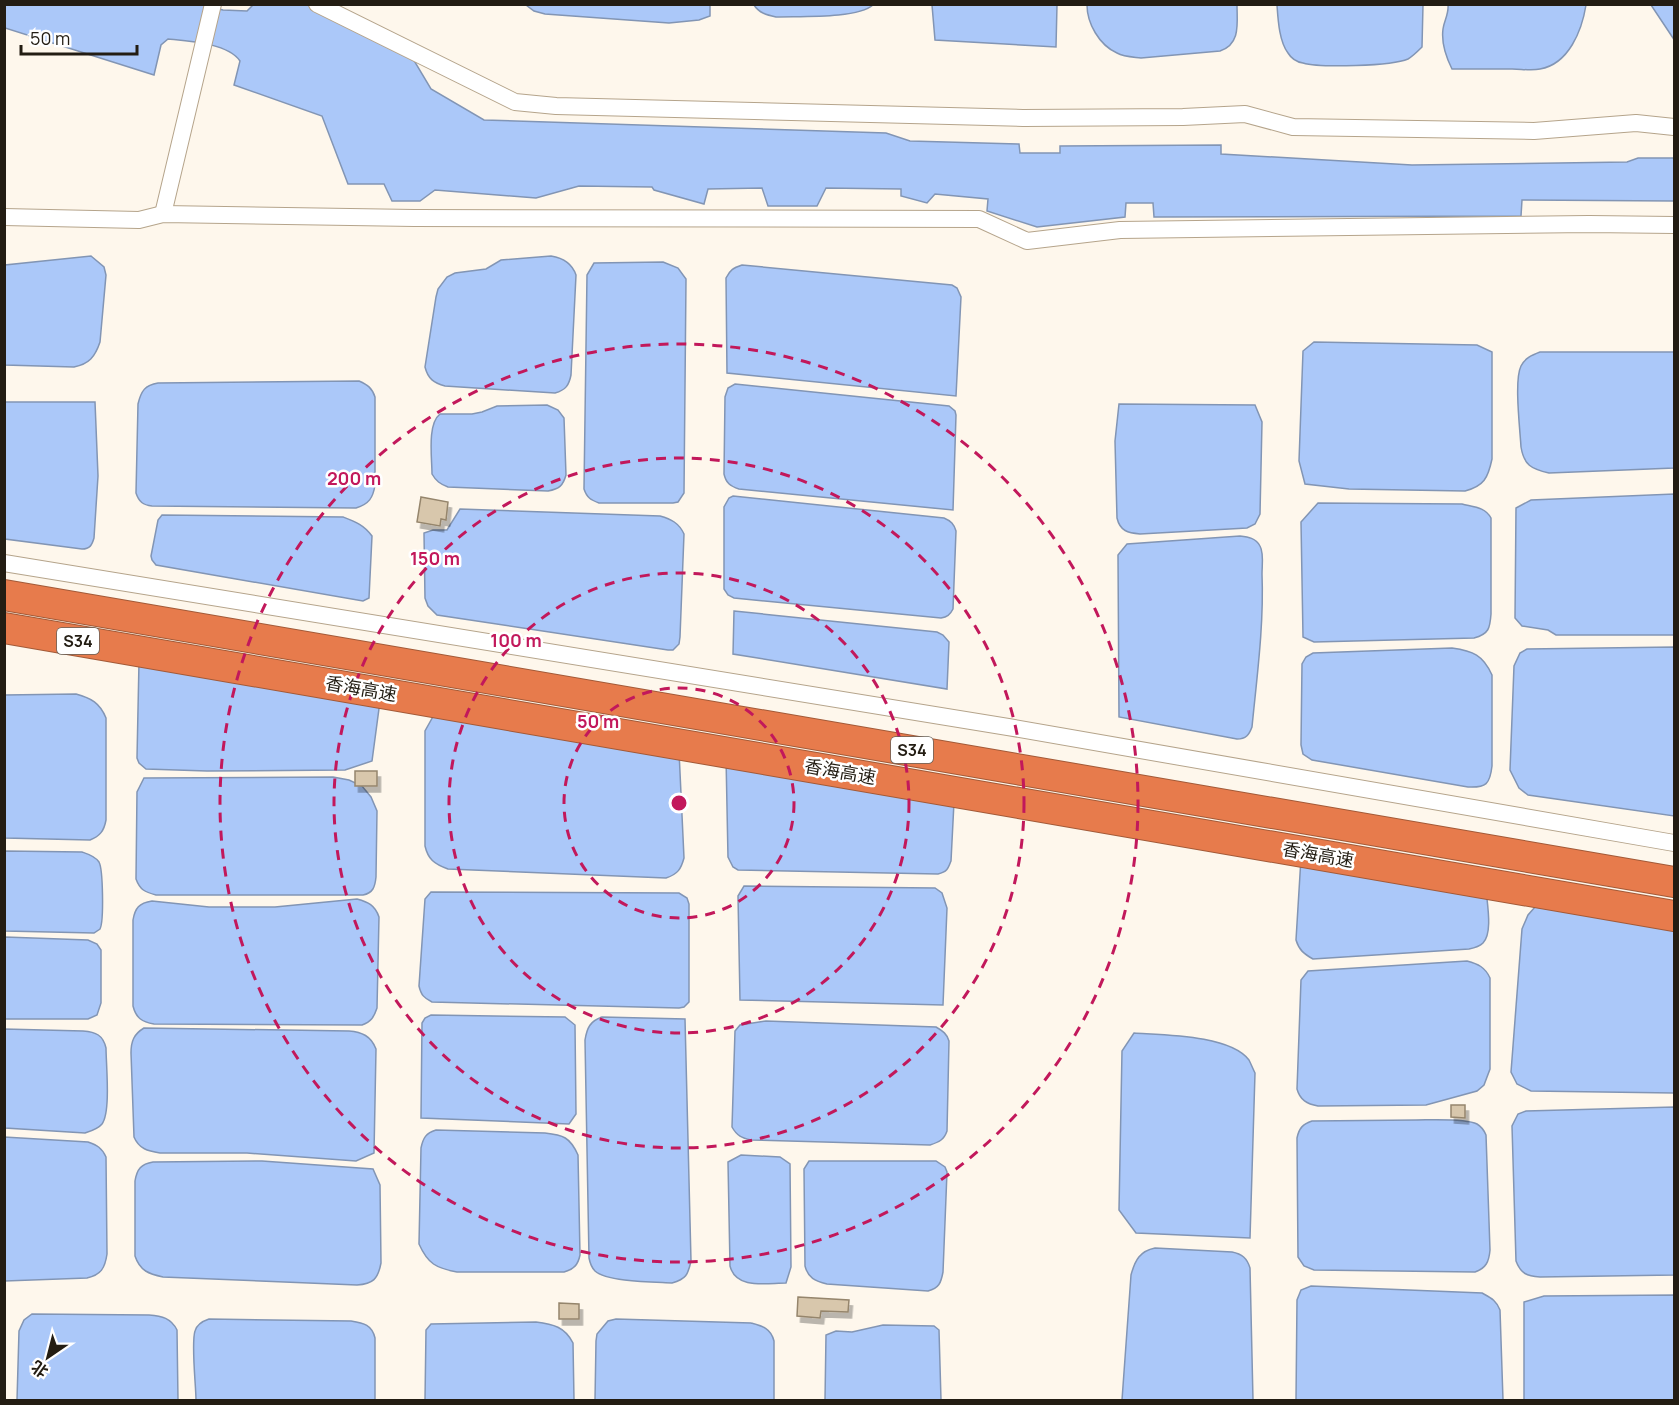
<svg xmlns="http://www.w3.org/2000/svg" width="1679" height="1405" font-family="Manrope,'Noto Sans SC',sans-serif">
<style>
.water{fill:#abc8f9;stroke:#8295b4;stroke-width:1.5}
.building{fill:#d8c7ac;stroke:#95856c;stroke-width:1.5;filter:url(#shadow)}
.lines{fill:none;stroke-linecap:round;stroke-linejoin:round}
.minor-casing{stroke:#b5a48b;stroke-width:18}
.motorway-casing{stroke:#a25a38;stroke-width:32}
.minor{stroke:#fff;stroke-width:16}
.motorway{stroke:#e77b4c;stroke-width:30}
.ring{fill:none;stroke:#c2185b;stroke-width:3;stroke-dasharray:10 8}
.labels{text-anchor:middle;stroke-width:5;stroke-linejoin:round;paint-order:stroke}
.shield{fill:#fff;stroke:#65615a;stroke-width:1.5}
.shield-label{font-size:16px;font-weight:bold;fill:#231d13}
.street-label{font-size:18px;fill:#231d13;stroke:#fff}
.centre{fill:#c2185b;stroke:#fff;stroke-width:3}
.ring-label{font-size:18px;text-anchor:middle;font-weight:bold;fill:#c2185b;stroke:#fff;stroke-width:5;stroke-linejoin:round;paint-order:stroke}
</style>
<defs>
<filter id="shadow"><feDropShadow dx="3.5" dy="6" stdDeviation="0" flood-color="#0004"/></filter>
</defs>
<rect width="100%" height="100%" fill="#fef7ec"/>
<g class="water">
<path d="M200,4L223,10L247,11L253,5H321L406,47L431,89L484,120L886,133L910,141L1019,144L1020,153H1060V146L1221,145V154L1412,165L1627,162L1638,158H1674V201L1522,200L1521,216L1154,217L1153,203H1126L1125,217L1037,227L987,211L988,199L935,194L927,203L901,196V189L826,188L817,206H768L762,188L708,189L704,204L654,190L652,187L579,186L536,198L435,190L420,201H392L384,184H348L322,116L234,85L240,61C228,43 188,41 168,39L161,45L154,75L5,28L4,5Z"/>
<polygon points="526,5 710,4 710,16 699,20 669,23 545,14 534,11"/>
<path d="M754,5H873C857,19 799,16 776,17C767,15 759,13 754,5Z"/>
<polygon points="932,5 1057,5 1056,47 935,40"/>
<path d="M1087,5H1237C1237,23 1241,44 1220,51L1141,58C1133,57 1124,57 1117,53C1099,45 1087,23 1087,5Z"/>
<path d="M1277,5H1423L1422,47C1418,51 1413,56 1408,59C1392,66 1320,68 1303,63C1297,62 1291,58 1288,53C1279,41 1278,19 1277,5Z"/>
<path d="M1448,5V4L1586,5C1582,30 1569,64 1540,69C1532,71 1521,69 1512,69C1492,69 1472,69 1452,69C1446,57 1441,44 1443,29C1444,21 1449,14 1448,5Z"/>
<polygon points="1651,5 1674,5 1674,40 1673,38"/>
<path d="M91,256L104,267L106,275L100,342C95,357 89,364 74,367L5,365V265Z"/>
<path d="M551,256C563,258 572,263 576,275L571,375C569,385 566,390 555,393L445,386C434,383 428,379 425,367L436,297L438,289L447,277L455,273L486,269L501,260Z"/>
<path d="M663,262L678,268L686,279L684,493L678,502L673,503H599C591,500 587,498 584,489L587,275L594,263Z"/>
<path d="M742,265L952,285L957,288L961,297L956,396L727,373L726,278C730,270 733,268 742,265Z"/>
<path d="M1314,342L1477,345L1492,352V459C1488,478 1484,486 1465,491L1349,489L1305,484L1299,461L1303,351Z"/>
<path d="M1540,352H1674V468L1549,473C1531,469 1524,465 1521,447C1520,429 1514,380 1521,366C1525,358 1532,355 1540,352Z"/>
<path d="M359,381C368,385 372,388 375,397V485C373,498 369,504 356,508L152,506C143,505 139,502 136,493L138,404C141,391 145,385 158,383Z"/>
<path d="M735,384L949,406L955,411L956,415L953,510L739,489C730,486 726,483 724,474L725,397L728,388Z"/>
<path d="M5,402H95L98,476L94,538C92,545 90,549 82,549L5,539Z"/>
<path d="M1119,404L1255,405L1262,422L1260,514L1255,524L1247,528L1140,534C1128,533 1120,531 1117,518L1115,441Z"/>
<path d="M547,405L558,410L564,418L566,475C563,486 559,489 548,491L448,487C440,484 436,481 432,474C432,458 427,424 440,414H472L482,412L497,406Z"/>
<polygon points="1674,494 1674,635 1556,635 1548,630 1522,626 1515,618 1516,508 1531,500"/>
<path d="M733,496L944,518C951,521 954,524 956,531L953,609C950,615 947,617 941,618L734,598L728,595L724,589V507L729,498Z"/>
<path d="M1318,503L1462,504C1474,507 1485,507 1491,518V614C1490,628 1489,634 1474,638L1314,642L1303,637L1301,522Z"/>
<path d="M460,509L660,516C671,519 679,523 684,534L680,637L679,644L673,650H668L437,615L428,606L425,598L424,533L433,530H447Z"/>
<path d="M162,515L343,517C356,522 364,525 372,536L369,598L363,601L156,565L152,560L151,556L158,520Z"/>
<path d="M1240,536C1248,537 1256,538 1260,546C1264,553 1262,565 1262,574C1264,625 1257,676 1252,727C1249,735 1246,739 1237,739L1119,717L1118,555L1127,544Z"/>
<polygon points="734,611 937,632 943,635 949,642 947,689 733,654"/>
<polygon points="1674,647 1674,816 1528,795 1519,788 1510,770 1514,666 1520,653 1527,649"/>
<path d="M1452,648C1473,651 1483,655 1492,675V766C1490,784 1486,788 1468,787L1312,760L1303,754L1301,745L1302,664L1306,657L1313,653Z"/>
<polygon points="139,662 380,701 372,761 345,770 207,771 146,769 139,763 137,758"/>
<path d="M76,694C91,698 100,703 106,718V820C104,831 100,836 90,840L5,838V695Z"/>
<path d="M435,713L679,751L684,858C681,869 678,874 666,878L448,869C434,864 428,859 425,846V731Z"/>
<path d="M726,757L954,802L951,861C948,869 947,872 938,874L738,870L733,867L728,857Z"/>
<path d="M333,777L349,780L362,786L371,797L377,811L376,877C375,887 373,893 363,895H156C145,892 140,890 136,879L137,792L144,778Z"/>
<path d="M5,851L82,852C88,854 95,856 99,862C103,869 104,921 100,929L94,933L5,931Z"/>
<path d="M1301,858L1486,889C1487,903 1493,933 1483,943C1479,947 1474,948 1469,949L1313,959C1304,954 1299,950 1296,940Z"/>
<polygon points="744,886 935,888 942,893 947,908 943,1005 740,1000 738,896"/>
<path d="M431,892L679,893L687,898L689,904V1002L684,1007L679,1008L432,1002C424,998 421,995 419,986L425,899Z"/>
<path d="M357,899C368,902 375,905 379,917L377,1008C374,1017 371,1022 362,1025L154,1024C142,1022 136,1018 133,1006V920C135,908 139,903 152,901L209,907H275Z"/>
<polygon points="1535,907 1674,927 1674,1093 1531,1091 1517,1084 1511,1072 1522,929 1528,915"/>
<polygon points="5,937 88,940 97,944 101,950 101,1003 97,1015 88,1019 5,1019"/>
<path d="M1467,961C1478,964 1485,967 1490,978V1069L1484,1085L1477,1091L1426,1105L1318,1106C1307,1104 1300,1100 1297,1089L1301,980L1308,971Z"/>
<polygon points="431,1015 565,1017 575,1025 576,1114 569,1124 421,1118 422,1023 425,1018"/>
<path d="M602,1017L685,1019L691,1261C688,1275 686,1279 672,1283C655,1282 607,1282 595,1271C591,1267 590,1263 589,1258L585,1040C587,1028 590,1021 602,1017Z"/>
<path d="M766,1021L936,1027C943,1031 947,1034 949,1041L947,1131C944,1140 939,1142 930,1145L751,1140C742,1138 737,1136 732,1127L735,1031L740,1025Z"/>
<path d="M144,1028L349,1031C362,1032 371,1036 376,1049L374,1153L356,1161L247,1153H160C148,1151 139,1149 134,1137L131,1053C131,1041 134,1034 144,1028Z"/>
<path d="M4,1029L83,1031C96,1032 103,1035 106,1048C106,1064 111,1112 102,1124C98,1129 91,1131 85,1133L5,1128Z"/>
<path d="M1134,1033C1164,1035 1230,1035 1249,1060C1251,1064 1253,1069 1255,1073L1250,1238L1136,1233L1119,1210L1122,1051Z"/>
<path d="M1674,1107V1275L1540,1277C1527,1276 1521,1274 1516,1261L1512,1126L1518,1114L1526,1111Z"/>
<path d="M1416,1120C1431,1120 1465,1118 1477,1124C1482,1127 1484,1130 1486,1135L1490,1250C1489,1262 1486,1268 1475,1272L1314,1270L1304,1266L1298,1257L1297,1138C1299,1128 1303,1124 1312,1121Z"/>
<path d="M436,1130L545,1133C563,1135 570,1137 578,1155L580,1255C578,1265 574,1269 564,1272H457C436,1268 428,1264 419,1244L421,1148C423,1138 426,1133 436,1130Z"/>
<path d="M4,1137L88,1142C97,1145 102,1148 106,1157L107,1254C105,1268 101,1275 87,1278L5,1281Z"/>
<path d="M741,1155L780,1157L790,1164L791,1267L786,1283C767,1283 736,1290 730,1266L728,1162Z"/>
<path d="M262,1161L373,1169L380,1185L381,1263C378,1279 373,1284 357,1285L163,1277C149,1274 140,1271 135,1256V1181C137,1169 141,1164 153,1162Z"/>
<path d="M809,1161H936L945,1167L947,1172L943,1272C941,1283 939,1288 928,1291L827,1284C815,1281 808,1278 805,1266L804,1169Z"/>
<path d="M1155,1248L1232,1252C1242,1254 1247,1258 1250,1268L1253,1400H1122L1131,1275C1135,1260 1140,1251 1155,1248Z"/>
<path d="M1311,1286L1482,1293C1491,1298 1496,1300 1500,1310L1503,1400H1296L1297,1300L1301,1290Z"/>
<polygon points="1674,1295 1674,1400 1524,1400 1524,1302 1544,1296"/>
<path d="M32,1314L149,1315C162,1316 171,1318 177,1330L178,1400H17L19,1331L24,1320Z"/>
<path d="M209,1319L351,1321C364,1323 372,1325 375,1338V1400H196C196,1386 191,1343 195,1331C197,1324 203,1321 209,1319Z"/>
<path d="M616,1319L751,1323C762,1326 771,1328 774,1341V1400H595L596,1341L597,1334L608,1321Z"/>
<path d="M536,1322C553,1324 565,1327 573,1343L574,1400H425L426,1330L431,1324Z"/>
<polygon points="883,1325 934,1326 939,1330 941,1400 825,1400 826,1335 836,1331 852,1332"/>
</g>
<g class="building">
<polygon points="421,497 448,502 446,520 441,519 440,526 417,522"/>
<rect x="355" y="771" width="22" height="15"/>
<polygon points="1451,1105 1465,1105 1465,1118 1451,1117"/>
<polygon points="798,1297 849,1300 848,1312 821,1311 820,1318 797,1316"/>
<polygon points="559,1303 579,1304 579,1319 559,1319"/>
</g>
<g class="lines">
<defs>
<g id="minor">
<polyline points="317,4 515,102 556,106 1023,118 1183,117 1245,114 1293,127 1534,131 1636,123 1674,127"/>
<polyline points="163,214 213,4"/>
<polyline points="4,217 139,220 163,214 414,218 979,219 1027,241 1120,230 1589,224 1674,225"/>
<polyline points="4,563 1008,727 1674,843"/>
</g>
<g id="motorway">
<polyline points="4,595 1674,882"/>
<polyline points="4,628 1674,916"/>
</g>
</defs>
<use href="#minor" class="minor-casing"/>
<use href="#motorway" class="motorway-casing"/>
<use href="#minor" class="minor"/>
<use href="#motorway" class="motorway"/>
</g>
<g class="ring">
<circle cx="679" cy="803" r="115"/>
<circle cx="679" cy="803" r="230"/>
<circle cx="679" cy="803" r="345"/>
<circle cx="679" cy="803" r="459"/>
</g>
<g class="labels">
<g class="shield">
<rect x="57" y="628" width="42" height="26" rx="4.5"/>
<rect x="891" y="737" width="42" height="26" rx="4.5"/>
</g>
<g class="shield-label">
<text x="78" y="647">S34</text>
<text x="912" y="756">S34</text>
</g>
<g class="street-label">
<text transform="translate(361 689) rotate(10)" y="6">香海高速</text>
<text transform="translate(840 772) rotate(10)" y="6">香海高速</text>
<text transform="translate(1318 855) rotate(10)" y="6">香海高速</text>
</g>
</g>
<circle cx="679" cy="803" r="9" class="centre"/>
<g class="ring-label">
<text x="354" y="485">200 m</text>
<text x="435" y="565">150 m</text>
<text x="516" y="647">100 m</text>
<text x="598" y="728">50 m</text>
</g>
<rect width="1679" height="1405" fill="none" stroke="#231d13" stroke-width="12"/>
<g transform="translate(48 1357) rotate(215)" stroke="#ffffff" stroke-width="4.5" paint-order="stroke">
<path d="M0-4.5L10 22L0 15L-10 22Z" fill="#231d13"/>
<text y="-9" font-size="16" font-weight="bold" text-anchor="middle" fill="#231d13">北</text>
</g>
<path d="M21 45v9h116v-9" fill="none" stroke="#231d13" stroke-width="3"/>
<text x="30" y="45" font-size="18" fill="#231d13" stroke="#ffffff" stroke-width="4.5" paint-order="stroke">50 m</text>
</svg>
